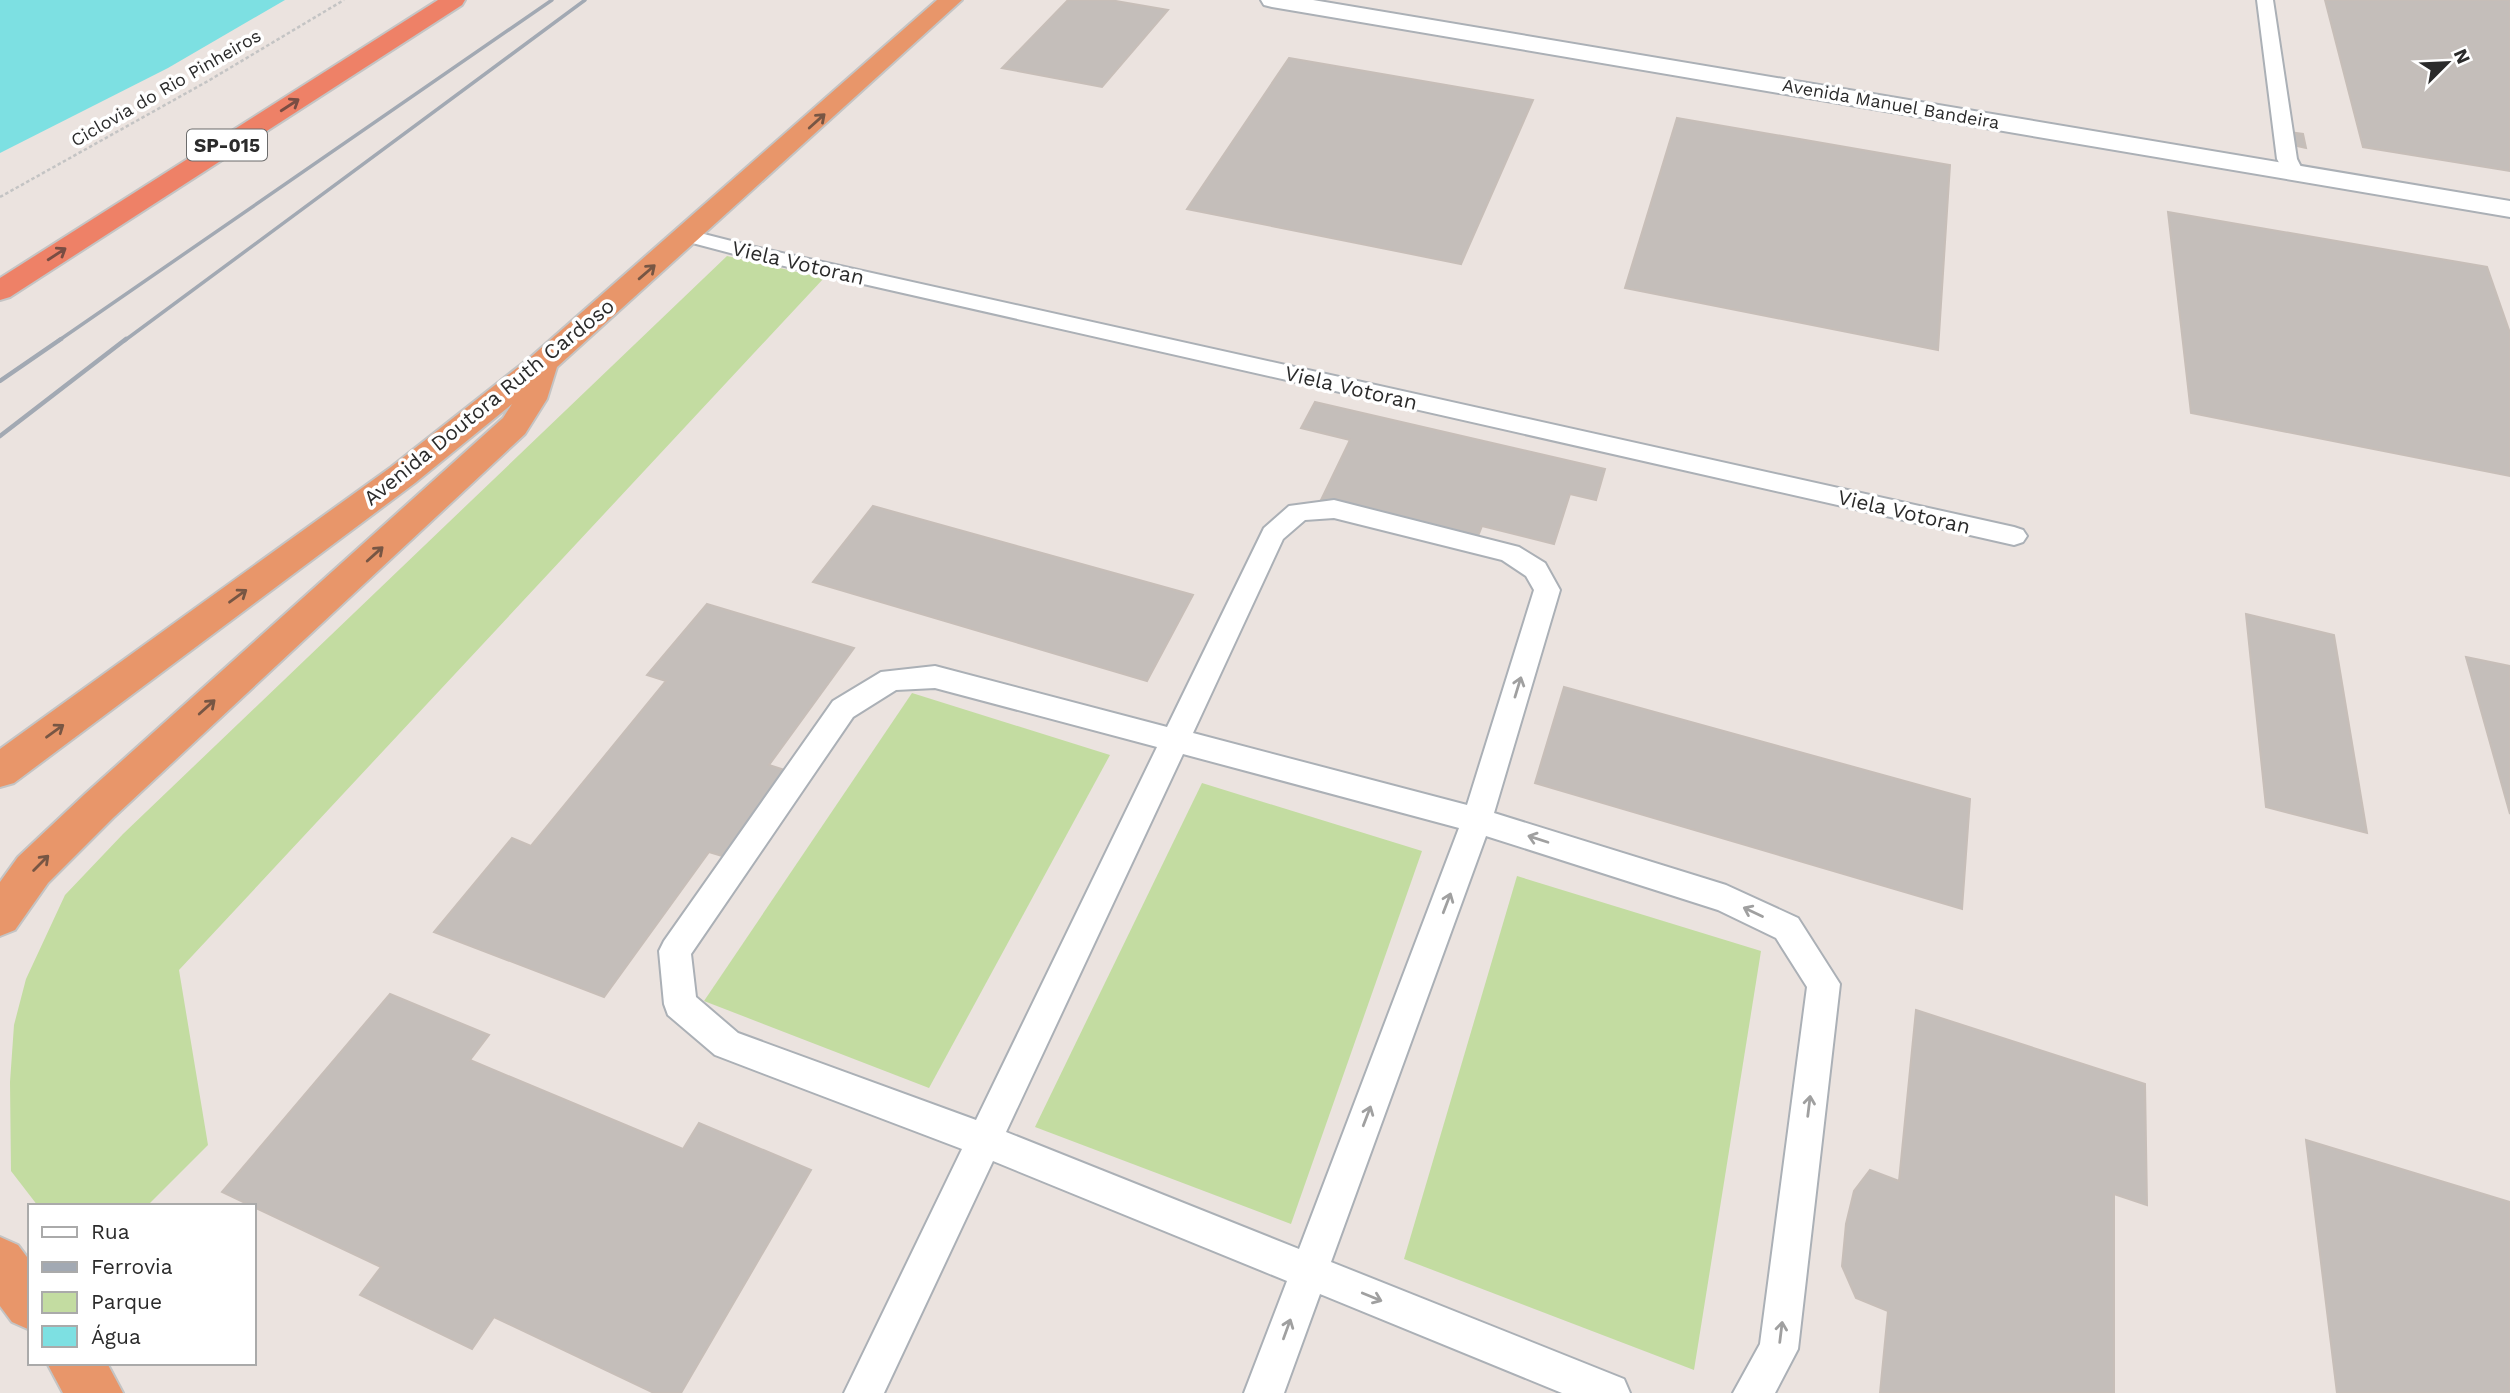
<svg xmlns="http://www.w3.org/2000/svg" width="2510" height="1393" font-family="'Work Sans',sans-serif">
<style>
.green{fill:#c3dca1}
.water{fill:#7de0e2}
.building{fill:#c4beba;stroke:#c7beb8;stroke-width:2}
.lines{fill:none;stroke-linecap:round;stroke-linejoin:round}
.service-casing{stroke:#abb0b6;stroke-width:4}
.tertiary-casing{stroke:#abb0b6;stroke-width:4}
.trunk-casing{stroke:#c4c4c4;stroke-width:4}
.motorway-casing{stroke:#c4c4c4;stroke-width:4}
.path{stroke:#c4c4c4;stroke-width:2.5;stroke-dasharray:3.5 2.5;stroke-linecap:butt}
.service{fill:#fff;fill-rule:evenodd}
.tertiary{fill:#fff;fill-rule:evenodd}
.trunk{fill:#e8966a;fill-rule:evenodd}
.motorway{fill:#ee8167;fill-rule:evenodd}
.rail-far1{stroke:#a2a9b3;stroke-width:3.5}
.rail{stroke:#a2a9b3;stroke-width:4.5}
.oneway{stroke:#794d43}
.oneway2{stroke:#775644}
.oneway3{stroke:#a0a0a0}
.labels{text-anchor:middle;stroke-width:7;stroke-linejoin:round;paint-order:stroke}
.far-street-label{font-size:18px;fill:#2b2b2b;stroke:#fff}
.shield{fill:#fff;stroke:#6b6b6b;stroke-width:2}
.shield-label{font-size:19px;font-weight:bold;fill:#2b2b2b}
.street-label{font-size:21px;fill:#2b2b2b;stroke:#fff}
</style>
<rect width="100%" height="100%" fill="#ebe3df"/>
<g class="green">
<polygon points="727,256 824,278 179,970 208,1145 147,1206 38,1206 11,1171 10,1082 14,1025 26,979 65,895 123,834"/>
<polygon points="912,693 1110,755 929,1088 704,1001"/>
<polygon points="1202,783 1422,851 1291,1224 1035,1127"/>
<polygon points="1517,876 1761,951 1694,1370 1404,1259"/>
</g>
<polygon class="water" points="0,0 285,0 168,68 0,153"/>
<g class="building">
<polygon points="1068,0 1110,0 1168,10 1102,87 1002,68"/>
<polygon points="2325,0 2510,0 2510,171 2363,147"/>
<polygon points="1289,58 1533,100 1461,264 1187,209"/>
<polygon points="1677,118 1950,165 1938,350 1625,288"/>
<polygon points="2289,132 2303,134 2306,148 2292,145"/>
<polygon points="2168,212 2487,267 2510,333 2510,476 2191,413"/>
<polygon points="1315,402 1605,469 1596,500 1570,494 1554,544 1482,526 1476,541 1320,502 1350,440 1301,428"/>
<polygon points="873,506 1193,595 1147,681 813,582"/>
<polygon points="707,604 854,648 769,765 791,772 729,858 709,852 604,997 434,932 512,838 531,846 666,681 647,675"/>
<polygon points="2246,614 2334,635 2367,833 2266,807"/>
<polygon points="2466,657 2510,666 2510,814"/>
<polygon points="1564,687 1970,799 1962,909 1535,783"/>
<polygon points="390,994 489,1035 470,1060 683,1149 699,1123 811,1170 681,1393 654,1393 494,1317 472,1349 360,1295 381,1267 222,1192"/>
<polygon points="1916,1010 2145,1084 2147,1205 2114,1194 2114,1393 1880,1393 1888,1311 1856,1298 1842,1266 1846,1224 1854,1191 1870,1170 1899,1181"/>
<polygon points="2306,1140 2510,1202 2510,1393 2337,1393"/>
</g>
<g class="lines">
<defs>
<g id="service">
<polygon points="2257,0 2273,0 2297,159 2304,173 2294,179 2287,177 2277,159"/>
<polygon points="688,230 755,247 2014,527 2023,530 2027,536 2023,542 2014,545 753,259 681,240 678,236 681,232"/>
<path d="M1334,500L1519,547L1545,563L1560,590L1494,813L1726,885L1798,918L1840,984L1798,1349L1775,1393H1733L1760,1344L1807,987L1776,938L1718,910L1486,836L1331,1262L1624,1379L1630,1393H1562L1320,1294L1284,1393H1244L1287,1281L993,1161L884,1393H844L962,1149L715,1055L668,1015L664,1004L659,951L664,941L833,701L881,672L935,666L1167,727L1264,528L1289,506ZM1334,518L1502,560L1526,576L1534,590L1467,805L1193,733L1283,539L1305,520ZM935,688L1157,747L976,1120L738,1033L696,997L691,954L853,717L896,690ZM1183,754L1459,828L1299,1249L1006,1132Z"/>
</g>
<polygon id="tertiary" points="1261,0 1313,0 2510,201 2510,217 1272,7 1264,5"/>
<g id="trunk">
<polygon points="937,0 962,0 557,367 547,399 525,434 113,818 48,883 15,930 0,936 0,882 18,857 85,794 503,418 512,404 415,483 14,783 0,787 0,749 391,467 532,356"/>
<polygon points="0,1237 18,1245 30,1261 30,1330 12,1322 0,1306"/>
<polygon points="47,1363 107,1363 123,1393 63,1393"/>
</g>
<polygon id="motorway" points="438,0 465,0 462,5 10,297 0,300 0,278"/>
</defs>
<use href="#service" class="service-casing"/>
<use href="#tertiary" class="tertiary-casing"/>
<use href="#trunk" class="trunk-casing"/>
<use href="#motorway" class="motorway-casing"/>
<polyline class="path" points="0,197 208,81 344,0"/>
<use href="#service" class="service"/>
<use href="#tertiary" class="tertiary"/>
<use href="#trunk" class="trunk"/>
<use href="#motorway" class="motorway"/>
<g class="rail-far1">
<polyline points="58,341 552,0"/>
<polyline points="124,341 585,0"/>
</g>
<g class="rail">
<polyline points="0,381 61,339"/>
<polyline points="0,436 126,339"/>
</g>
</g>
<defs><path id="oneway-shaft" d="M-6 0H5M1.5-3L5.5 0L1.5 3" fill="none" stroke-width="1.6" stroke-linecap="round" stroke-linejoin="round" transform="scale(1.75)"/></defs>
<g class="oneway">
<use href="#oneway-shaft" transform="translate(290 105) rotate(-33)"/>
<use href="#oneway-shaft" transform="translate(57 254) rotate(-33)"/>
</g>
<g class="oneway2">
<use href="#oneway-shaft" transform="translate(817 121) rotate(-42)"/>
<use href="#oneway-shaft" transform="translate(647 272) rotate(-41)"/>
<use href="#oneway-shaft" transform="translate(375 554) rotate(-42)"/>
<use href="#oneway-shaft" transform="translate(238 596) rotate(-36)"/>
<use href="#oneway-shaft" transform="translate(207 707) rotate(-42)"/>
<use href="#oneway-shaft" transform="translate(55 731) rotate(-36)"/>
<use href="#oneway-shaft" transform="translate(41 863) rotate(-45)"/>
</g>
<g class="oneway3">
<use href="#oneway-shaft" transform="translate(1518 687) rotate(-73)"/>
<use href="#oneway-shaft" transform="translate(1538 839) rotate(-162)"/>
<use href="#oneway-shaft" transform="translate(1447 903) rotate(-69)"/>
<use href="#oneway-shaft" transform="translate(1753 912) rotate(-155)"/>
<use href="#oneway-shaft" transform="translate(1809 1106) rotate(-83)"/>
<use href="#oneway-shaft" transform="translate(1367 1116) rotate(-69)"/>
<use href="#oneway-shaft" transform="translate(1372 1297) rotate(22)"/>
<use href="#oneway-shaft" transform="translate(1287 1329) rotate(-70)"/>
<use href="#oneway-shaft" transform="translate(1781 1332) rotate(-83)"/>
</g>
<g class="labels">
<g class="far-street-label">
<text transform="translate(166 88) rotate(-30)" y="6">Ciclovia do Rio Pinheiros</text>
<text transform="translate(1891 104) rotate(10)" y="6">Avenida Manuel Bandeira</text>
</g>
<rect class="shield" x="187" y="129.5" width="80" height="31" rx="5"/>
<g class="shield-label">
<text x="227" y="152">SP-015</text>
</g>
<g class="street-label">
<text transform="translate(798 263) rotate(13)" y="7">Viela Votoran</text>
<text transform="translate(1351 388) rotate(13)" y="7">Viela Votoran</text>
<text transform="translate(489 402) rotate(-39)" y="7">Avenida Doutora Ruth Cardoso</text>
<text transform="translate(1904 512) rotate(13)" y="7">Viela Votoran</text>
</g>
</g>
<rect x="28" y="1204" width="228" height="161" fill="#ffffff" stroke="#aaaaaa" stroke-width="2"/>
<rect x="42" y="1227" width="35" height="10" fill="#ffffff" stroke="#aaaaaa" stroke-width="2"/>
<text x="91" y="1239" font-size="21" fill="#2b2b2b">Rua</text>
<rect x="42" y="1262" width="35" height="10" fill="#a2a9b3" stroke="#aaaaaa" stroke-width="2"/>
<text x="91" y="1274" font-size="21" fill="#2b2b2b">Ferrovia</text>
<rect x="42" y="1292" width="35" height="21" fill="#c3dca1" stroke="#aaaaaa" stroke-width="2"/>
<text x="91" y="1309" font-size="21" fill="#2b2b2b">Parque</text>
<rect x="42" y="1326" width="35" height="21" fill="#7de0e2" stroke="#aaaaaa" stroke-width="2"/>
<text x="91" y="1344" font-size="21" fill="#2b2b2b">Água</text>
<g transform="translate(2447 63) rotate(66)" stroke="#ffffff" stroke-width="5" paint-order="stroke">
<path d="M0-5L12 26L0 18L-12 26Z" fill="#2b2b2b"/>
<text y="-10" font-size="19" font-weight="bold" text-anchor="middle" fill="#2b2b2b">N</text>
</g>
</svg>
